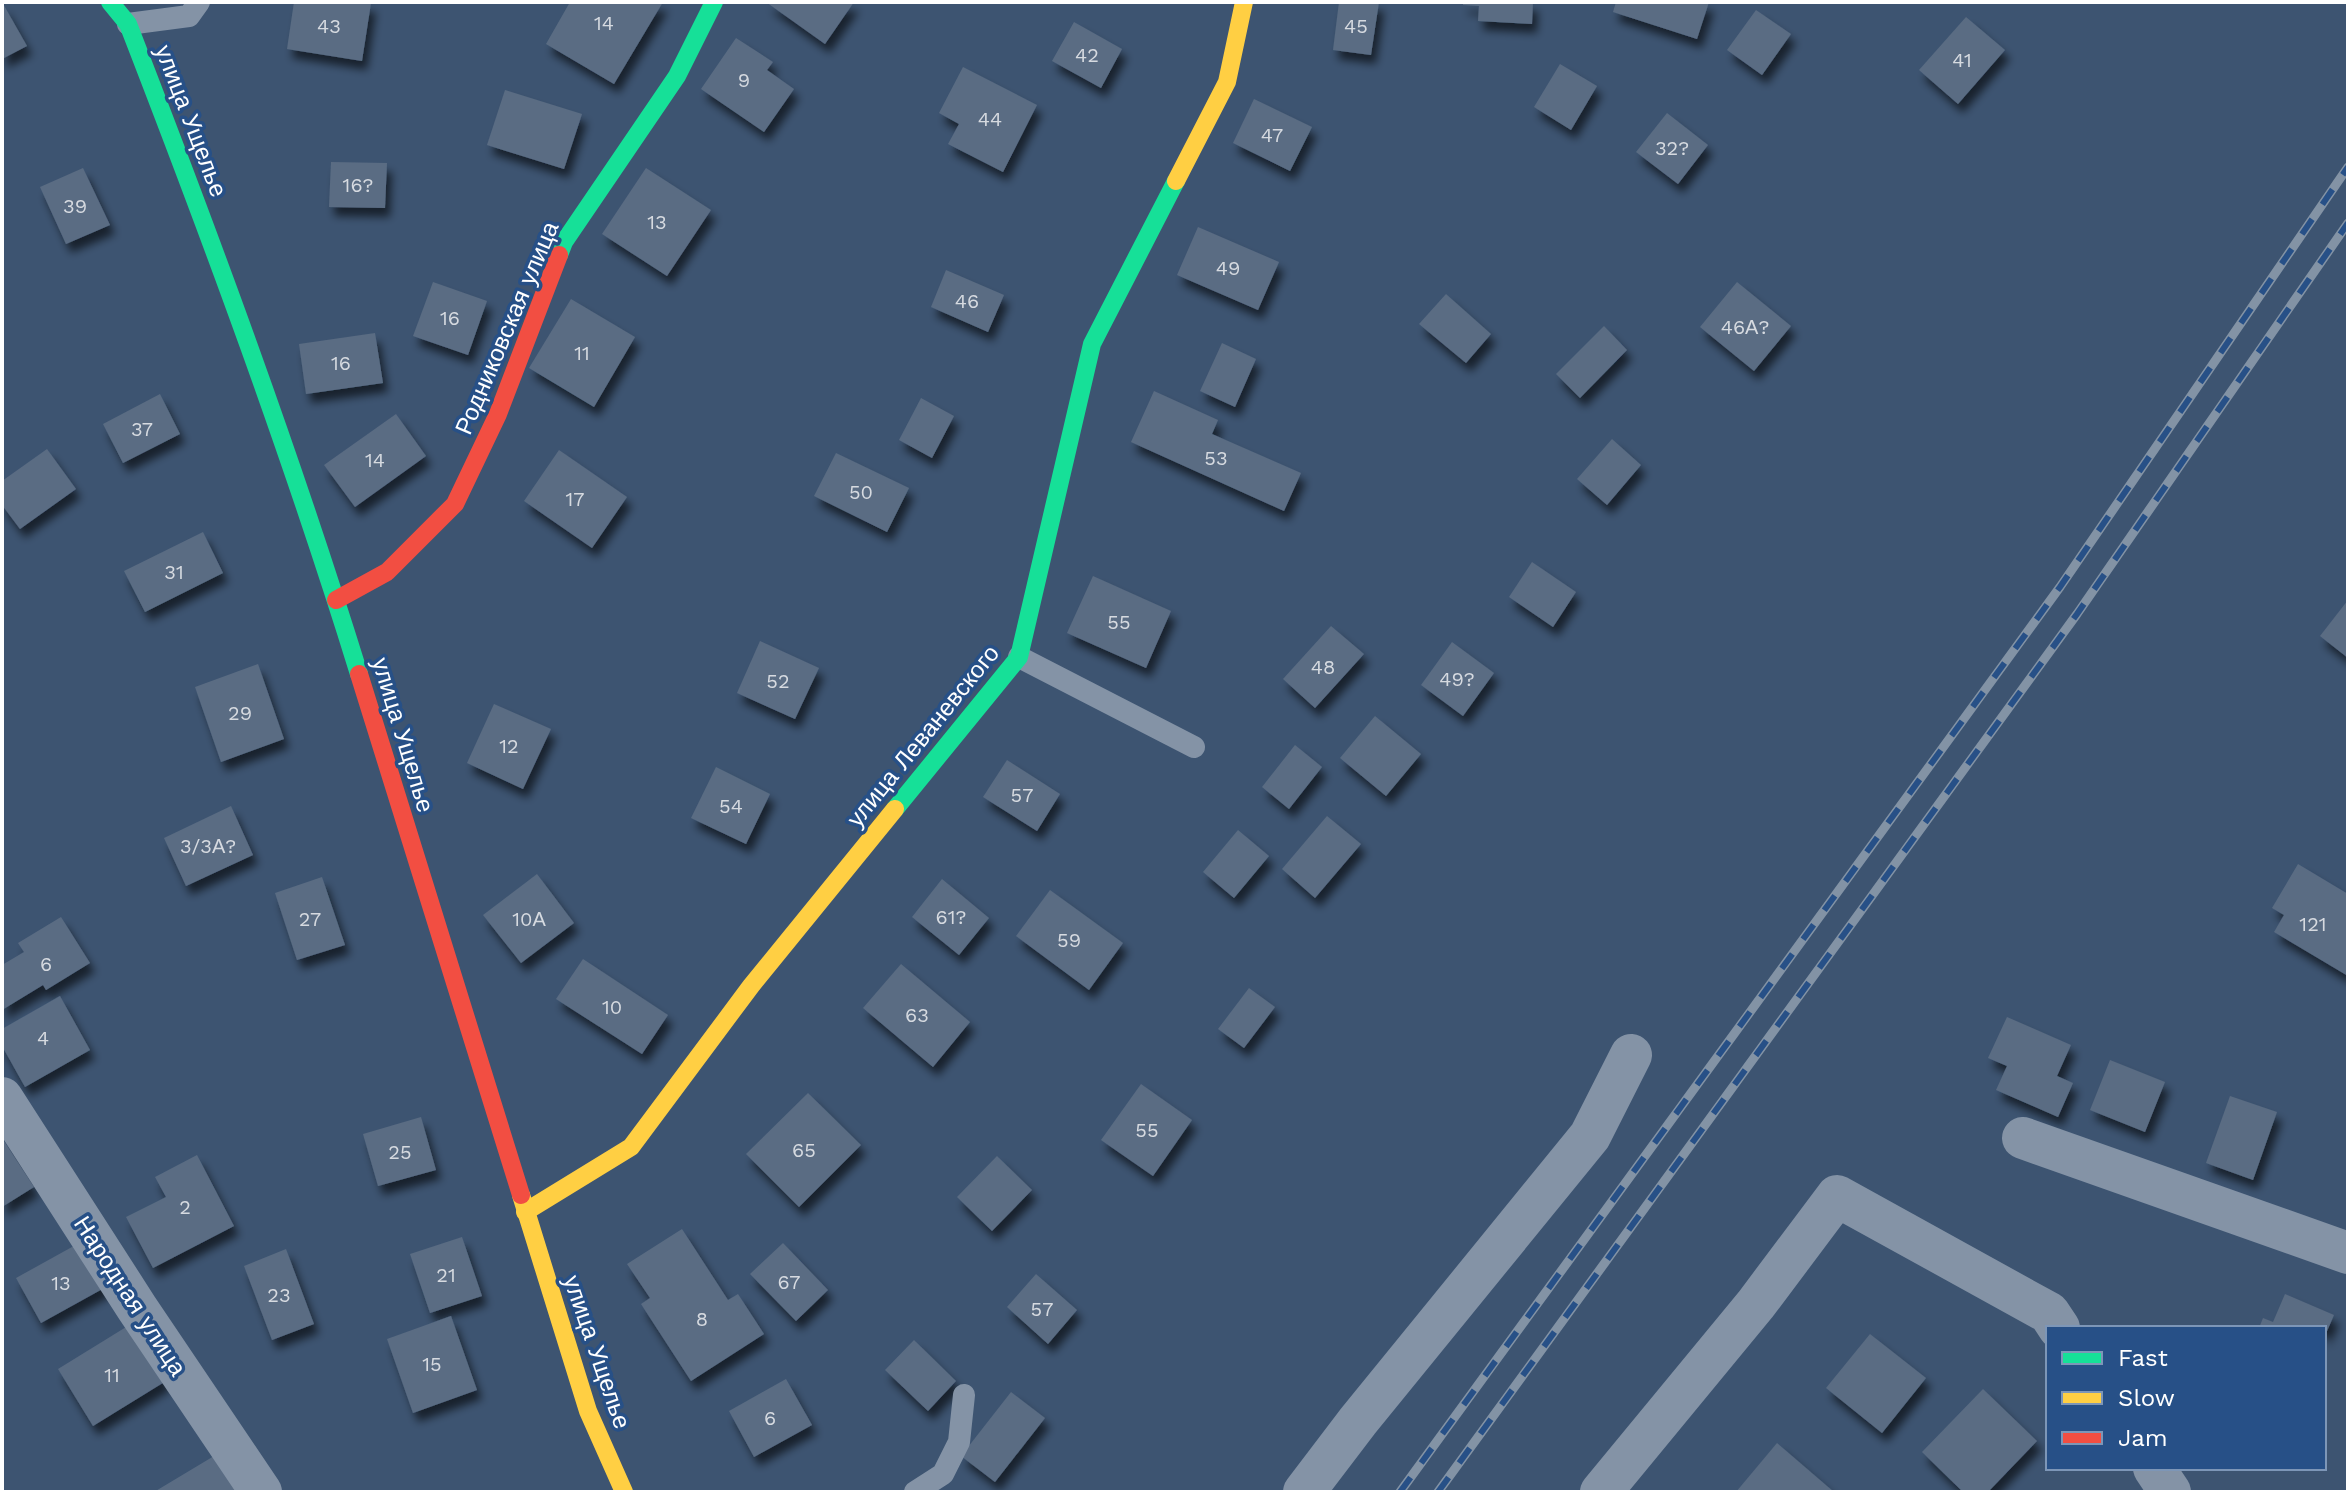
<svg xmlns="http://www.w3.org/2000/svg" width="2350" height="1494" font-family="'Work Sans',sans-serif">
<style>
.building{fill:#5a6c83;filter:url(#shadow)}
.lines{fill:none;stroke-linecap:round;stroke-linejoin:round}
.lane{stroke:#8493a6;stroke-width:22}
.street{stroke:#8493a6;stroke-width:42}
.fast{stroke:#16e098;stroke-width:18}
.slow{stroke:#ffcf43;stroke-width:18}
.jam{stroke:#f24e42;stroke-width:18}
.rail-casing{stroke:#8393a5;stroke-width:9}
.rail{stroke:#275087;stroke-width:6;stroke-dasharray:18;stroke-linecap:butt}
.labels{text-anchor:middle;stroke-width:7;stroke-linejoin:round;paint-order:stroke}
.number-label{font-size:20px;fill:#d6dae0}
.street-label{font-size:24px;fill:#fff;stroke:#275087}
</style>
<defs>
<filter id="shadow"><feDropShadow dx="5" dy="9" stdDeviation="4" flood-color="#0009"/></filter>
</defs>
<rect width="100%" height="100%" fill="#3d5471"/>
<g class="building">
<polygon points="2,2 27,46 2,59"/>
<polygon points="294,2 371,3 362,61 287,49"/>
<polygon points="570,2 663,2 614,84 546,44"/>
<polygon points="766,2 854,2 825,44"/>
<polygon points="1339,2 1379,2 1371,55 1333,50"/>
<polygon points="1463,2 1533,2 1532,24 1478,21 1479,6 1463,5"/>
<polygon points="1616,2 1709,2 1697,39 1613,12"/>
<polygon points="1756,10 1791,34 1762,75 1727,50"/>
<polygon points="1966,17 2005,50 1958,104 1919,70"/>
<polygon points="1074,22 1122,49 1101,88 1052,61"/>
<polygon points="736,38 773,62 767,70 794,89 764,132 701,89"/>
<polygon points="1560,64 1597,86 1571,130 1534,107"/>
<polygon points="963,67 1037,105 1003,172 948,144 959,124 939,113"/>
<polygon points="505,90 582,114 564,169 487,145"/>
<polygon points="1254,99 1312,127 1290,171 1233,143"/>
<polygon points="1667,113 1708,145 1678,184 1636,152"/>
<polygon points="331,162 387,163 385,208 329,207"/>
<polygon points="83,168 110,225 66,244 40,187"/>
<polygon points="646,168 711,210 667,276 602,234"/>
<polygon points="1198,227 1279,262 1258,310 1177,275"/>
<polygon points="946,270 1004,295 988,332 931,307"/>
<polygon points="433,282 487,301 468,355 413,336"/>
<polygon points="1737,282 1791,326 1754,371 1700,327"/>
<polygon points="1446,294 1491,334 1466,363 1419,324"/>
<polygon points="571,299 635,337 594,407 529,368"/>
<polygon points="1604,326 1627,350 1580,398 1556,374"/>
<polygon points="375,333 383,383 306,394 299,344"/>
<polygon points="1222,343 1256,359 1235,407 1200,391"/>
<polygon points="1154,391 1218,420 1212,434 1301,473 1284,511 1131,442"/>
<polygon points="160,394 180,434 123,463 103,424"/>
<polygon points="921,398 954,416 932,458 899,440"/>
<polygon points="396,414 426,456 355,507 324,465"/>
<polygon points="1612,439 1641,465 1607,505 1577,479"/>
<polygon points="47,449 76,489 20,529 2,505 2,481"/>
<polygon points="559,450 627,497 592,548 524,501"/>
<polygon points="836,453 909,488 887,532 814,496"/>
<polygon points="203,532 223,573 145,612 124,571"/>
<polygon points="1532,562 1576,592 1553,627 1509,597"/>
<polygon points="1093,576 1171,611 1146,668 1067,633"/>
<polygon points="2348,600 2348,658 2320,636"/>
<polygon points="1331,626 1364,654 1315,708 1283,679"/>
<polygon points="760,641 819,668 795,719 737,693"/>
<polygon points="1452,642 1494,673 1463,716 1421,685"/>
<polygon points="258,664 284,739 221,762 195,687"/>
<polygon points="494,704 551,729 523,789 467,763"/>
<polygon points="1375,716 1421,754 1386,796 1340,758"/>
<polygon points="1295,745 1322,767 1289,809 1262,787"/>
<polygon points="1007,760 1060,794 1037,831 983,797"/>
<polygon points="716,767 770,794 746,844 691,818"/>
<polygon points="231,806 253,855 186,886 164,838"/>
<polygon points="1327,816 1361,844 1315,898 1282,869"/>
<polygon points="1238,830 1269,856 1234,898 1203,872"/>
<polygon points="2298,864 2348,894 2348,976 2274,932 2284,915 2272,908"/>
<polygon points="537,874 574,923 521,963 483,915"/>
<polygon points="322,877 345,945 297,960 275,893"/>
<polygon points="942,879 989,918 959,955 912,917"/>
<polygon points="1050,890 1123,943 1089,990 1016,936"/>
<polygon points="61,917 90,963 46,990 43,985 2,1010 2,965 24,952 18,943"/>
<polygon points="583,959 668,1015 642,1054 556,999"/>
<polygon points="901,964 970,1022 933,1067 863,1008"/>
<polygon points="1249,988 1275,1007 1244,1048 1218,1029"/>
<polygon points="60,996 90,1050 25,1087 2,1046 2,1029"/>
<polygon points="2007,1017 2071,1045 2057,1076 2073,1083 2058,1117 1996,1090 2007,1066 1988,1058"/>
<polygon points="2110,1060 2165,1082 2145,1132 2090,1110"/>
<polygon points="1141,1084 1192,1120 1153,1176 1101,1140"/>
<polygon points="808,1093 861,1145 799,1207 746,1154"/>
<polygon points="2230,1096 2277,1112 2253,1180 2206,1163"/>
<polygon points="421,1117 436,1170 378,1186 363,1134"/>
<polygon points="2,1138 34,1187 2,1207"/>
<polygon points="197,1155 234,1226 153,1268 126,1217 166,1197 155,1177"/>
<polygon points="997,1156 1032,1190 992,1231 957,1197"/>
<polygon points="682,1229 728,1300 738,1294 764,1334 691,1381 641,1304 650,1298 627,1264"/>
<polygon points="462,1237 482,1296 430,1313 410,1254"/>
<polygon points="81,1242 106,1287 41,1323 16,1278"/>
<polygon points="783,1243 828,1290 796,1321 750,1274"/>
<polygon points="286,1249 314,1324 272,1340 244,1266"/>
<polygon points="1036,1274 1077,1310 1048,1344 1007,1307"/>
<polygon points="2285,1294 2334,1315 2324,1338 2324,1328 2259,1328 2263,1318 2273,1322"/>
<polygon points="451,1316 477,1390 413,1413 387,1339"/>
<polygon points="131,1324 166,1381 93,1426 58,1369"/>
<polygon points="1870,1334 1926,1378 1882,1433 1826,1388"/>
<polygon points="914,1340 956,1381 928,1411 885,1370"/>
<polygon points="786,1379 812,1425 754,1457 729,1411"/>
<polygon points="1983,1389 2037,1441 1988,1492 1963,1492 1922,1452"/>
<polygon points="1011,1392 1045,1418 995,1482 961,1456"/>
<polygon points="1777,1443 1834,1492 1736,1492"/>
<polygon points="219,1453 243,1492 154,1492"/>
</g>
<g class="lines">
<g class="lane">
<polyline points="128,24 189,16 199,2"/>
<polyline points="1019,657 1194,747"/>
<polyline points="915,1492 943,1474 959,1442 964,1395"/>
</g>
<g class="street">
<polyline points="2,1098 137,1308 261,1492"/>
<polyline points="2023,1138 2348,1253"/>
<polyline points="2154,1468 2170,1492"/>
<polyline points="1304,1492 1358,1421 1590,1136 1631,1055"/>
<polyline points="1601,1492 1756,1304 1837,1196 2049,1313 2059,1328"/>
</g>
<g class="fast">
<path d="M110,2L128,24C211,238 291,454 359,674"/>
<polyline points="559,255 564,242 677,76 714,2"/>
<polyline points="895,809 1019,657 1092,344 1176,181"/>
</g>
<g class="slow">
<polyline points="1176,181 1227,82 1244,2"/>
<polyline points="521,1195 588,1411 624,1492"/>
<polyline points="525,1212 631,1147 751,986 895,809"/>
</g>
<g class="jam">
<polyline points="336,600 387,572 455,504 498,414 559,255"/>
<polyline points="359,674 521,1195"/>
</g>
<defs>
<g id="rail">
<polyline points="1400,1492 2060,587 2348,167"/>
<polyline points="1438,1492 2077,614 2348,223"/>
</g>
</defs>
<use href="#rail" class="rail-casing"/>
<use href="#rail" class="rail"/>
</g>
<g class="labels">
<g class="number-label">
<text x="604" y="30">14</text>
<text x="329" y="33">43</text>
<text x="1356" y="33">45</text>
<text x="1087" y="62">42</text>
<text x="1962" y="67">41</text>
<text x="744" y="87">9</text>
<text x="990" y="126">44</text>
<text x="1272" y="142">47</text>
<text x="1672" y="155">32?</text>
<text x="358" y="192">16?</text>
<text x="75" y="213">39</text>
<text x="657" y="229">13</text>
<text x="1228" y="275">49</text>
<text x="967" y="308">46</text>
<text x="450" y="325">16</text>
<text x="1745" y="334">46А?</text>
<text x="582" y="360">11</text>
<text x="341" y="370">16</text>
<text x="142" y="436">37</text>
<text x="1216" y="465">53</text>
<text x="375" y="467">14</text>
<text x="861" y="499">50</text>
<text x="575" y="506">17</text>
<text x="174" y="579">31</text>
<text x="1119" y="629">55</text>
<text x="1323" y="674">48</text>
<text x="1457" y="686">49?</text>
<text x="778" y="688">52</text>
<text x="240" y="720">29</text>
<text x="509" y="753">12</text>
<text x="1022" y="802">57</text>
<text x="731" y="813">54</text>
<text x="208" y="853">3/3А?</text>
<text x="951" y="924">61?</text>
<text x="310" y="926">27</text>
<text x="529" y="926">10А</text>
<text x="2313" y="931">121</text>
<text x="1069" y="947">59</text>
<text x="46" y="971">6</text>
<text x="612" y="1014">10</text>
<text x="917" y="1022">63</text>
<text x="43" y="1045">4</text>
<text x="1147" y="1137">55</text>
<text x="804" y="1157">65</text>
<text x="400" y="1159">25</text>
<text x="185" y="1214">2</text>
<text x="446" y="1282">21</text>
<text x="789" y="1289">67</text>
<text x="61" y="1290">13</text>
<text x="279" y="1302">23</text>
<text x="1042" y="1316">57</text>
<text x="702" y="1326">8</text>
<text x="432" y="1371">15</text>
<text x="112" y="1382">11</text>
<text x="770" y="1425">6</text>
</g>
<g class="street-label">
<text transform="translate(191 121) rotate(69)" y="8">улица Ущелье</text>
<text transform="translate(507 328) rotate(-67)" y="8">Родниковская улица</text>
<text transform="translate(403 735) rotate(73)" y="8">улица Ущелье</text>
<text transform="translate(923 736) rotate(-51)" y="8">улица Леваневского</text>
<text transform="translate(130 1296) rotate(57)" y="8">Народная улица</text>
<text transform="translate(597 1352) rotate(71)" y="8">улица Ущелье</text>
</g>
</g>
<rect width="2350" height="1494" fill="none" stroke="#ffffff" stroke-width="8"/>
<rect x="2046" y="1326" width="280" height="144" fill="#275087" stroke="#7d96b7" stroke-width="2"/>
<rect x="2062" y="1352" width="40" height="12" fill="#16e098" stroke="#7d96b7" stroke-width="2"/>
<text x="2118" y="1366" font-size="24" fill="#ffffff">Fast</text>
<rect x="2062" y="1392" width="40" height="12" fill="#ffcf43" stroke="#7d96b7" stroke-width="2"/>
<text x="2118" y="1406" font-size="24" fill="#ffffff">Slow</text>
<rect x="2062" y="1432" width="40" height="12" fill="#f24e42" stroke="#7d96b7" stroke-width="2"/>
<text x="2118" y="1446" font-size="24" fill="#ffffff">Jam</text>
</svg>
